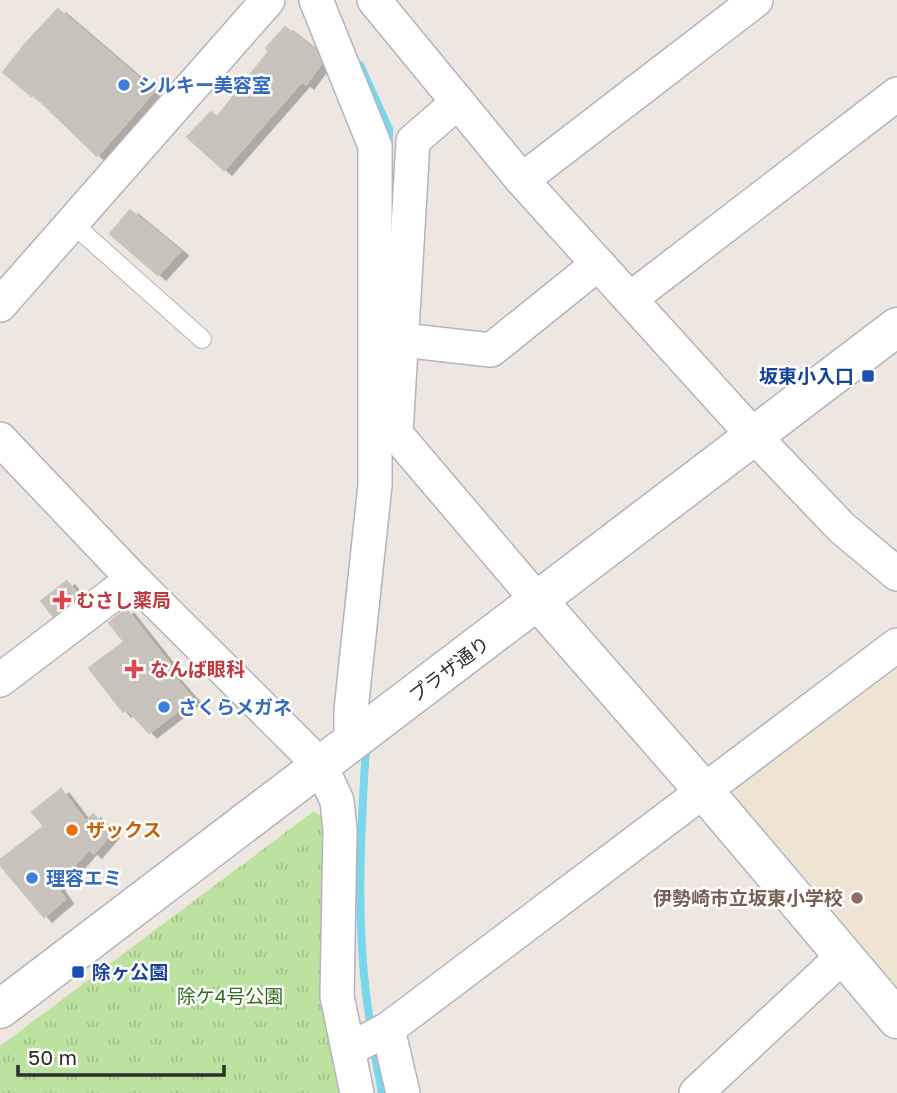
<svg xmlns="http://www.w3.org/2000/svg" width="897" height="1093" font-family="'Golos Text','Noto Sans JP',sans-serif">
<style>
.education{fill:#efe3d2}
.park{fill:url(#park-tufts)}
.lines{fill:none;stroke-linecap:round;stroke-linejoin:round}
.stream{stroke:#79d6eb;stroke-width:8}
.building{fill:#c7c3bc;stroke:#cac3ba;stroke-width:2;filter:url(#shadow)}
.service-casing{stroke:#b1b4bd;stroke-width:20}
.minor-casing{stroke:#b1b4bd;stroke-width:36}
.tertiary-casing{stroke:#b1b4bd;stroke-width:41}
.service{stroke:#fff;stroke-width:18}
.minor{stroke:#fff;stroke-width:33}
.tertiary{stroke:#fff;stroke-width:38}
.shop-dot{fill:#3f7fe0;stroke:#fff;stroke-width:2.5}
.transit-dot{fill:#1a4fb4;stroke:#fff;stroke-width:2.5}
.health-dot{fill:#e0444e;stroke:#fff;stroke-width:2.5}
.food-dot{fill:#e8710a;stroke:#fff;stroke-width:2.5}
.education-dot{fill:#8d6e63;stroke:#fff;stroke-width:2.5}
.labels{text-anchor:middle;stroke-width:5;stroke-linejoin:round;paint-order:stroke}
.shop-label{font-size:19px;font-weight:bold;fill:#366cbe;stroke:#fff;text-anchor:start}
.transit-label{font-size:19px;font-weight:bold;fill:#164399;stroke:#fff;text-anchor:end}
.health-label{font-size:19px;font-weight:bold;fill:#be3a42;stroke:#fff;text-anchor:start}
.street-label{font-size:19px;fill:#2e2e2e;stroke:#fff}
.food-label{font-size:19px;font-weight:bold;fill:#c56008;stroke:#fff;text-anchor:start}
.education-label{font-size:19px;font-weight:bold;fill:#785e54;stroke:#fff;text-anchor:end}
.park-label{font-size:19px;fill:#336a1e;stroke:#fff}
</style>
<defs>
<pattern id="park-tufts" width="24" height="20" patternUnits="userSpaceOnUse" patternTransform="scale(1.75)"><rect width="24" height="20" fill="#bce2a0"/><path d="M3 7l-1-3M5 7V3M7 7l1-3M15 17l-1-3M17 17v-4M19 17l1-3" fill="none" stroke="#a2c28a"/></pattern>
<filter id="shadow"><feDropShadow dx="8" dy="4.5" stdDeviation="0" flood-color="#0004"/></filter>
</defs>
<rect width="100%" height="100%" fill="#eee7e1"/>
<polygon class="education" points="897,660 897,992 735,804 737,785"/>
<polygon class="park" points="314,811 329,822 345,1093 0,1093 0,1046"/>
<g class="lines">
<g class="stream">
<polyline points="360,65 389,129 389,144"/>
<path d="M366,748C360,841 355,935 371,1028"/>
<polyline points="373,1044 382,1093"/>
</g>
</g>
<g class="building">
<polygon points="58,9 154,91 97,156 33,94 31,96 3,72 27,42"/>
<polygon points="285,27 316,51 321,63 306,84 302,81 224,170 187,137 211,112 217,117 269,51 266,48"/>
<polygon points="130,210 180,251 158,275 110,234"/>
<polygon points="67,581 79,596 53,616 41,601"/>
<polygon points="126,609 175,671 171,674 193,699 149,733 127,709 123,712 89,668 124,642 109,623"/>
<polygon points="61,789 86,822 93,814 111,833 94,853 89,849 56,886 65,899 44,917 0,865 0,860 44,826 32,812"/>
</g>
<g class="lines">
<defs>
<polyline id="service" points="72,223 202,339"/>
<g id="minor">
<polyline points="316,0 375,146 375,485 351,710 351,743"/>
<polyline points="374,0 522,180 753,435 842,528 897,574"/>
<polyline points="458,102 413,141 396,434 538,601"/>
<polyline points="522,180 756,0"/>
<polyline points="630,299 897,94"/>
<polyline points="0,305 268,0"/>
<polyline points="402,340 491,350 598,264"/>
<polyline points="0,439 133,579 321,766 337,801 340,830 337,996 357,1093"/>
<polyline points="0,680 133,579"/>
<polyline points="388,1029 403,1093"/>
<polyline points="348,1050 388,1029 897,645"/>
<polyline points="696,1093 843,956"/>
</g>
<g id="tertiary">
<polyline points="538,601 704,791 897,1019"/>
<polyline points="0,1009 897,327"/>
</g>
</defs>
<use href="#service" class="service-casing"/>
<use href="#minor" class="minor-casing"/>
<use href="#tertiary" class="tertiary-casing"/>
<use href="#service" class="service"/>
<use href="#minor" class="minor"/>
<use href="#tertiary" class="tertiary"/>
</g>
<g class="shop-dot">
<circle cx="124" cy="85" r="7"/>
<circle cx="164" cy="707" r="7"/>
<circle cx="32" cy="878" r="7"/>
</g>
<g class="transit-dot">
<rect x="861" y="369" width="14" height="14" rx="3.5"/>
<rect x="71" y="965" width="14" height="14" rx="3.5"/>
</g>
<g class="health-dot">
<path d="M58.5 589.5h7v7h7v7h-7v7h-7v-7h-7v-7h7z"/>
<path d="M130.5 658.5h7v7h7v7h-7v7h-7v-7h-7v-7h7z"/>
</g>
<circle class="food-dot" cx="72" cy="830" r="7"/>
<circle class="education-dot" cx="857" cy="898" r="7"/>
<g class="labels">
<g class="shop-label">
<text x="138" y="92">シルキー美容室</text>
<text x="178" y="714">さくらメガネ</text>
<text x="46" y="885">理容エミ</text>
</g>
<g class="transit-label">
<text x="854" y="383">坂東小入口</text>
<text x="92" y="979" text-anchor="start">除ヶ公園</text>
</g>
<g class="health-label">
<text x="76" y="607">むさし薬局</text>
<text x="150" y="676">なんば眼科</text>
</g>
<g class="street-label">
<text transform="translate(449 669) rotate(-37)" y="7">プラザ通り</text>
</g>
<g class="food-label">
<text x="86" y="837">ザックス</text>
</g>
<g class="education-label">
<text x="843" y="905">伊勢崎市立坂東小学校</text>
</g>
<g class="park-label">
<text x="230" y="1003">除ケ4号公園</text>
</g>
</g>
<path d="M18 1065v10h206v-10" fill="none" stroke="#2e2e2e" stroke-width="3.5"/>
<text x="28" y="1065" font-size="21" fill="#2e2e2e" stroke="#ffffff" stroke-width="5" paint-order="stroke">50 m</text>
</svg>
